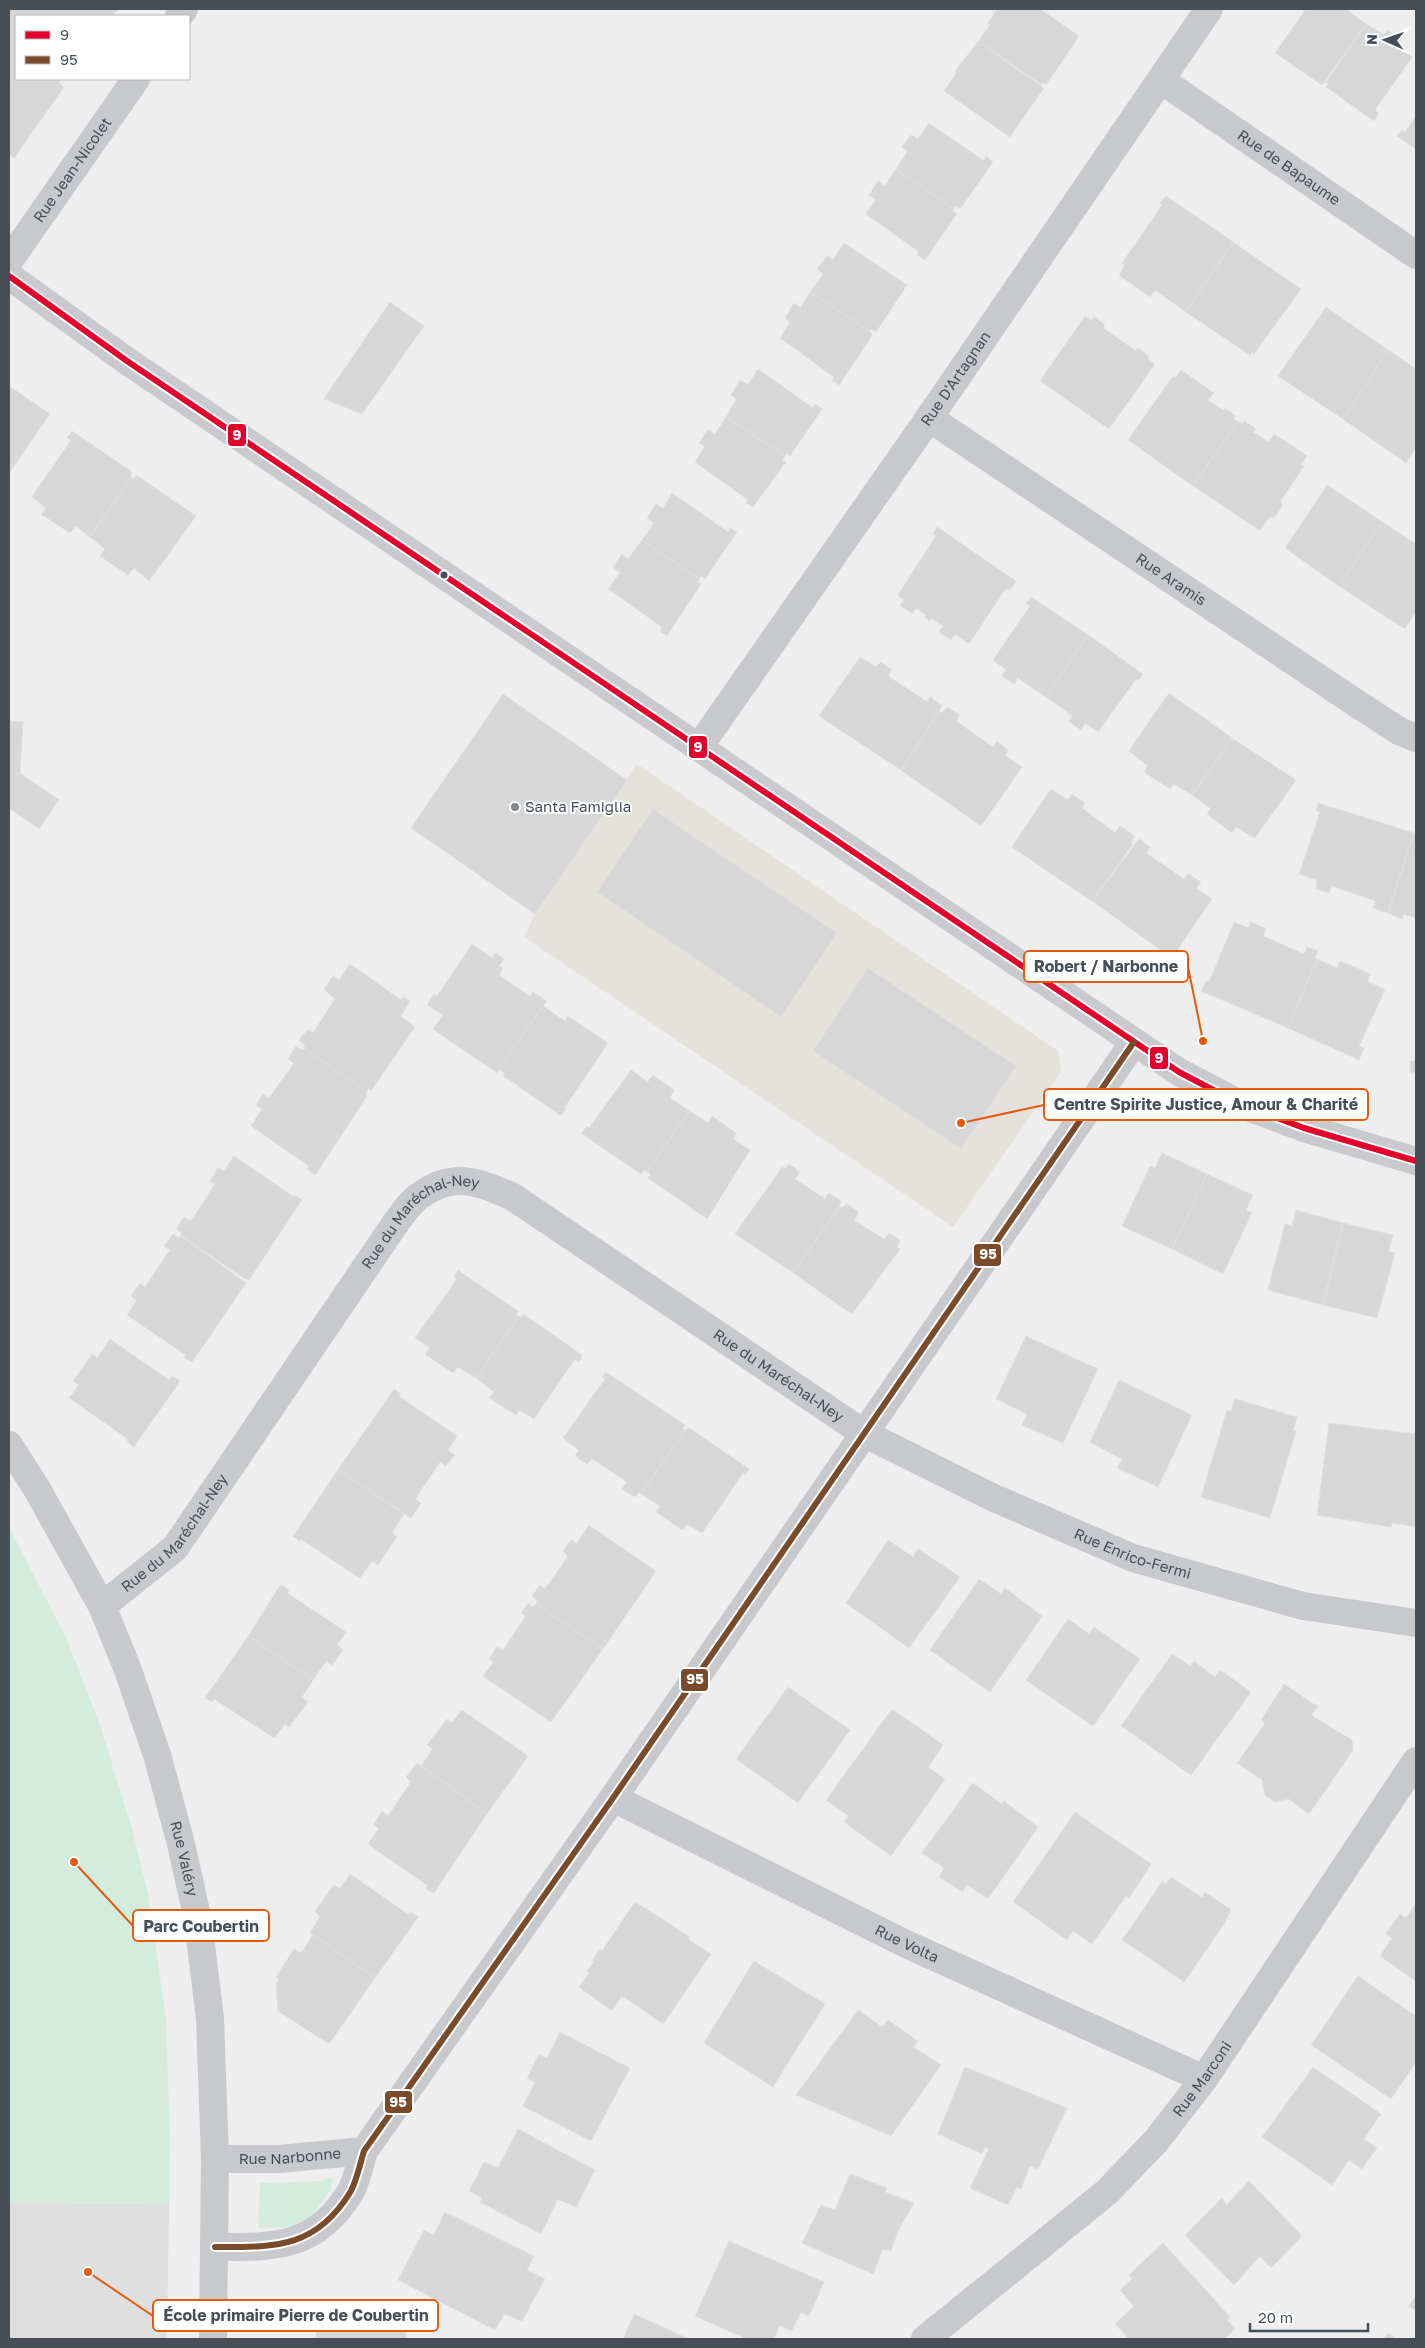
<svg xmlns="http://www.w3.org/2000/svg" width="1425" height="2348" font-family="'Golos Text',sans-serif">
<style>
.commercial{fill:#e4e2db}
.education{fill:#e0dfdf}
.green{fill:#d3ecde}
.building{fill:#d7d7d8;stroke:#dfe0e1}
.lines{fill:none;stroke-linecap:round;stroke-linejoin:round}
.street{stroke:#c8c9cc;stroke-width:28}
.secondary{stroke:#c9cacd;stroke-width:28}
.bus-1-casing{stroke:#fff;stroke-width:10}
.bus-2-casing{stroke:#fff;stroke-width:10}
.bus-1{stroke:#e4002b;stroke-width:6}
.bus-2{stroke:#7a4b2a;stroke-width:6}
.bus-dot{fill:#464f58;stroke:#fff;stroke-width:2}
.poi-dot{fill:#81878c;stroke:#fff;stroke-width:2}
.labels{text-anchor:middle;stroke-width:4;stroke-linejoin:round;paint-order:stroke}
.street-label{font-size:15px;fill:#464f58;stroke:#fff}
.poi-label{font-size:15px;fill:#464f58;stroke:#fff;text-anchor:start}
.leader{fill:none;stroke:#e8590c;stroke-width:2}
.callout-dot{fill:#e8590c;stroke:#fff;stroke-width:2}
.callout{fill:#fff;stroke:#e8590c;stroke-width:2}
.callout-label{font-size:16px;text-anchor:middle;font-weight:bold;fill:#464f58}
.line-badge{stroke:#fff;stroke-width:2}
.badge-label{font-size:14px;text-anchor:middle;font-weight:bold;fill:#fff}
</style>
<rect width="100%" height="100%" fill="#eee"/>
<polygon class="commercial" points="637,764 1058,1051 1061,1072 953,1227 524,937 535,914"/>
<polygon class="education" points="9,2203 169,2204 167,2339 9,2339"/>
<g class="green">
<polygon points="9,1527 67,1640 100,1725 132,1829 148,1894 166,2018 170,2140 169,2204 9,2203"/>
<polygon points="328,2177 333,2180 330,2190 309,2219 290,2227 258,2228 260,2183 323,2181"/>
</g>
<g class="building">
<polygon points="9,9 118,9 113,16 16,16 16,79 61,79 59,83 64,87 14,158 9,154"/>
<polygon points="997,9 1040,9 1079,36 1046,85 1043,83 1042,85 982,44 981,46 977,43 990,25 988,23"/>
<polygon points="1306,9 1350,9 1348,11 1366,24 1322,85 1275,53"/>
<polygon points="1366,24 1384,35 1388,30 1401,40 1396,46 1412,57 1375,110 1379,113 1374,121 1326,87 1328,84 1326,82"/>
<polygon points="977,43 981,46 982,44 1044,88 1010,137 944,91 957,72 955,71"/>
<polygon points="1416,116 1416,149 1397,136 1402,130 1405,132"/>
<polygon points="929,123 984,161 986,156 993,162 960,209 956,206 954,209 896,169 908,151 902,147 911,135 918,139"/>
<polygon points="896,169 954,209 953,211 957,214 925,260 917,255 919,252 866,214 876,200 869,195 878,181 885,186"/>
<polygon points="1166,196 1233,242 1186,312 1155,290 1150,297 1119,275 1123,269 1124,264 1122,263 1162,205 1160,203"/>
<polygon points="1233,242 1301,289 1254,354 1252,352 1250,355 1186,312"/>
<polygon points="844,243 907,285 876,332 871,329 869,331 810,292 823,274 817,269 827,256 833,260"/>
<polygon points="810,292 869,331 872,336 839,385 832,380 834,377 780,338 790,322 785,318 794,303 800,308"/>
<polygon points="390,302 424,326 362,414 324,399"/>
<polygon points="1326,307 1388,350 1343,419 1278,376"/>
<polygon points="1085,316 1092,320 1094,317 1105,325 1103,328 1136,351 1138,348 1149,356 1148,359 1155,364 1109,429 1040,381"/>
<polygon points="1388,350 1416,369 1416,447 1406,463 1343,419"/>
<polygon points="758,369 813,408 816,404 822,409 790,456 787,453 785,456 726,417 737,399 731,395 740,380 748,385"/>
<polygon points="1181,370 1214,393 1208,400 1223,410 1225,408 1236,416 1234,419 1238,421 1193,486 1128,440 1173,376 1175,378"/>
<polygon points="9,386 50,414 9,473"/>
<polygon points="726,417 785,456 782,460 786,462 753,507 746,503 748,500 695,462 705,446 699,443 708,429 715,434"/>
<polygon points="1238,421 1242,424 1244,421 1256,429 1253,432 1269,442 1274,434 1307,456 1301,465 1304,466 1280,502 1283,505 1274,518 1270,516 1260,531 1193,486"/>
<polygon points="72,431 131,471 131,478 90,537 76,526 70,533 41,514 46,508 32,497 71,440 67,438"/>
<polygon points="136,475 196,516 149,581 134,568 128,575 100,556 105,549 90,537 131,478 134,479"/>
<polygon points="1327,485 1382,522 1339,586 1285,548"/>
<polygon points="672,493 728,532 730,528 737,532 705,579 701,576 699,579 642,540 654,523 647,518 656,503 663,509"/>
<polygon points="1382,522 1416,544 1416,611 1405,629 1339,586"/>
<polygon points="937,527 1016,581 1010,590 1006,588 969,644 955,634 951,640 939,632 943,626 931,618 930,621 924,617 926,615 916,608 912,614 900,605 904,600 898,595 936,536 933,534"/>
<polygon points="642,540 699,579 697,582 701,584 667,636 660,631 662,627 608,589 620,573 613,567 622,554 628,559"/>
<polygon points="1031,597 1088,635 1046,697 1018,678 1014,684 1002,676 1006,670 993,660 1030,606 1026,603"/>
<polygon points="1088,635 1143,674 1139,680 1136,679 1098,732 1085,723 1081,730 1068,721 1073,716 1046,697"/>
<polygon points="860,657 876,667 881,662 892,670 888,676 927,702 930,697 942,705 939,712 901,770 819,716"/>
<polygon points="1169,693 1232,738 1192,795 1174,784 1170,789 1144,772 1148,766 1129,751"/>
<polygon points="503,694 627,780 535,914 411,828"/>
<polygon points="947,707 960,715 956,721 993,747 997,741 1008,750 1005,755 1022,767 981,826 901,770 939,712 943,712"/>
<polygon points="9,721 23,722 20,773 59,800 39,829 9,808"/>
<polygon points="1232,738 1296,780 1255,838 1236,827 1232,833 1207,814 1210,808 1192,795"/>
<polygon points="1051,789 1068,800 1072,794 1085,803 1082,808 1115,833 1120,826 1135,836 1131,842 1133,844 1092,901 1012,847"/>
<polygon points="1318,803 1414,833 1388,913 1373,908 1376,901 1332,886 1329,893 1316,889 1317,880 1299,874 1320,812 1316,811"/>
<polygon points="653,809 837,933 781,1017 597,892"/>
<polygon points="1414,833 1416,834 1416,918 1404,914 1402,919 1388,913"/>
<polygon points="1139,839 1150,847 1146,853 1184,879 1188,874 1201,882 1196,888 1212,899 1172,958 1092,901"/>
<polygon points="1234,922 1248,928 1251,922 1266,929 1263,936 1304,954 1307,947 1318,951 1315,958 1317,959 1288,1028 1201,991 1206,981 1209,982"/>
<polygon points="472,944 492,958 496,953 504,959 499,966 503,968 499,975 530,996 533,992 547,1001 497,1073 433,1029 443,1015 427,1005 434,994 437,996"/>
<polygon points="1317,959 1337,968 1340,961 1371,974 1367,981 1385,990 1359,1046 1364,1048 1359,1060 1288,1028"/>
<polygon points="350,964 401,1000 403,997 410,1001 401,1016 415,1027 371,1091 368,1088 367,1092 304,1048 305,1045 299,1040 308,1029 313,1033 335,999 324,989 333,976 339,980"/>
<polygon points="868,968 1016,1066 961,1149 813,1051"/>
<polygon points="543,1006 565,1021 568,1016 608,1043 564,1108 566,1109 561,1116 504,1076 505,1073 499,1069"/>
<polygon points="296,1046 302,1050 304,1048 367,1092 365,1094 367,1096 315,1175 307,1169 309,1166 251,1126 262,1109 256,1106 263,1094 269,1098 294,1063 288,1059"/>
<polygon points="1416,1053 1416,1073 1410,1072 1410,1061 1416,1061"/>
<polygon points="631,1070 648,1082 653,1075 674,1090 670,1098 689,1111 647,1172 644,1170 641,1174 581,1133 587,1126 589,1128"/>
<polygon points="689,1111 708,1123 712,1116 736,1133 733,1139 750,1150 707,1219 648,1178 650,1174 647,1172"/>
<polygon points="1162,1153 1207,1174 1172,1249 1122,1226 1150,1166 1155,1168"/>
<polygon points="234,1156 294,1197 295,1195 302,1200 249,1280 246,1278 245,1279 180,1235 182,1233 176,1229 184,1217 191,1221 215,1184 210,1181 218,1168 224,1171"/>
<polygon points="789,1164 800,1172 795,1179 825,1199 829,1193 841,1201 839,1207 793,1273 735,1234 782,1167 785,1169"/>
<polygon points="1207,1174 1253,1195 1246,1210 1252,1213 1223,1274 1172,1249"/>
<polygon points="847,1204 859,1212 854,1220 884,1239 889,1233 900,1240 897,1247 900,1249 852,1314 793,1273 839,1207 843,1207"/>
<polygon points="1296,1210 1343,1223 1323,1305 1268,1290 1285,1224 1292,1226"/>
<polygon points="1343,1223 1393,1235 1388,1251 1395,1253 1377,1318 1323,1305"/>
<polygon points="173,1234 179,1238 180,1235 246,1283 192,1362 184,1358 186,1355 127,1315 137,1300 131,1296 140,1283 145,1287 170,1250 164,1246"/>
<polygon points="458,1270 518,1311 516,1315 519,1316 476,1378 458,1367 453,1373 425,1354 430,1348 415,1338 457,1279 454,1277"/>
<polygon points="523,1314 582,1355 579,1362 575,1359 534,1419 520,1410 516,1415 489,1398 494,1392 476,1378 519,1316 521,1318"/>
<polygon points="1026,1336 1098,1369 1063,1443 1022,1425 1027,1414 996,1399"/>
<polygon points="110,1339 169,1380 172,1376 180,1381 134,1447 127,1442 128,1439 69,1398 79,1385 73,1381 92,1354 97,1358"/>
<polygon points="606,1372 685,1425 683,1429 685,1430 641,1494 639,1492 635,1497 622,1489 627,1482 592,1459 587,1464 575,1456 579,1450 563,1438 605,1379 602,1378"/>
<polygon points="1119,1380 1192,1415 1158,1487 1117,1468 1122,1459 1090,1442"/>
<polygon points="394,1389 400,1393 399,1396 457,1436 448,1450 455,1455 446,1466 440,1462 415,1499 421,1503 411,1518 338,1470"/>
<polygon points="1235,1399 1297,1417 1293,1431 1296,1431 1270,1518 1201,1497 1227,1410 1231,1411"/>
<polygon points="1329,1423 1416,1434 1416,1527 1392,1523 1391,1527 1317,1515"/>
<polygon points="689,1428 749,1469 746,1475 743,1473 702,1533 687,1524 682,1530 656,1512 660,1506 641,1494 685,1430"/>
<polygon points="338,1470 404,1514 392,1533 397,1537 378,1565 372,1561 360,1578 301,1539 300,1541 293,1536"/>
<polygon points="589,1525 656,1571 603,1649 536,1604 537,1601 532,1596 540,1585 545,1589 568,1556 563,1551 571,1540 577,1543"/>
<polygon points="888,1540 913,1557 918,1549 960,1577 909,1648 846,1603"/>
<polygon points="979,1579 1001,1594 1005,1588 1042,1616 990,1692 930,1650"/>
<polygon points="281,1584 289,1590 287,1593 346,1632 337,1645 343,1650 332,1665 326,1661 313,1680 248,1636"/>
<polygon points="528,1603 533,1607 536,1604 603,1649 551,1722 483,1676 494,1662 489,1659 497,1647 503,1650 526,1616 521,1613"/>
<polygon points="1068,1619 1089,1634 1094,1627 1140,1659 1093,1726 1026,1680"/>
<polygon points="248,1636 313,1680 302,1697 308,1702 289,1727 285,1724 274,1738 214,1699 212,1702 205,1698"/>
<polygon points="1172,1654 1190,1666 1194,1661 1215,1677 1220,1670 1251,1692 1191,1775 1121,1726"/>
<polygon points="1284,1684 1318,1707 1311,1715 1352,1740 1353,1750 1309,1814 1289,1799 1274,1802 1265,1795 1262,1780 1237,1763 1265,1723 1261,1720"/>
<polygon points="788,1687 850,1730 798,1803 736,1759"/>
<polygon points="892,1709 943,1745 928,1767 945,1779 891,1856 844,1822 849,1816 826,1800"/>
<polygon points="462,1710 528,1756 487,1814 421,1766 433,1749 427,1745 447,1719 452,1723"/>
<polygon points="417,1763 487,1814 434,1893 426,1889 428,1886 368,1844 379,1829 374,1824 382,1811 388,1816 411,1782 406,1777"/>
<polygon points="973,1783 1002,1804 1004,1801 1038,1827 988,1899 967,1885 962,1892 939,1877 944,1868 922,1853"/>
<polygon points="1075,1812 1151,1864 1129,1898 1126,1896 1092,1944 1073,1931 1067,1940 1013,1902"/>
<polygon points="350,1874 409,1915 411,1912 418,1917 375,1978 310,1933 320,1917 315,1911 334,1885 340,1889"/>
<polygon points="1171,1877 1202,1898 1205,1892 1231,1910 1224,1924 1184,1982 1122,1940 1162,1882 1166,1884"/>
<polygon points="635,1902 690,1937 688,1939 711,1954 663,2024 622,1996 612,2011 579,1987 589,1973 587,1971 594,1962 592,1961 600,1949 602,1951"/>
<polygon points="1416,1903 1416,1981 1380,1956 1392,1938 1386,1934 1400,1914 1406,1918"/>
<polygon points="313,1935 375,1978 329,2044 278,2011 276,1984 279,1979 276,1977 294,1949 301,1953"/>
<polygon points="754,1961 825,2004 773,2087 704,2043"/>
<polygon points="1358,1976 1416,2016 1416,2062 1391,2099 1311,2045"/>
<polygon points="858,2010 882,2027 888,2020 918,2041 913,2047 941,2065 891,2136 796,2095"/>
<polygon points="560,2032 630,2068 591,2141 523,2106 535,2082 527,2078 539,2054 547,2058"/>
<polygon points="965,2067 1067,2108 1038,2169 1030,2166 1021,2189 1017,2187 1008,2205 970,2188 989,2149 985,2147 982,2154 938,2134"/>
<polygon points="1313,2067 1381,2114 1364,2139 1377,2148 1362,2169 1349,2160 1332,2185 1262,2137"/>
<polygon points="518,2129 595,2170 576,2207 558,2199 541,2234 480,2202 482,2198 469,2191 484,2162 498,2168"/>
<polygon points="850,2174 887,2188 885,2192 914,2203 899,2229 891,2251 883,2249 873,2274 802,2243 821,2205 835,2210"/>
<polygon points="1249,2181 1302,2236 1271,2268 1260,2256 1234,2285 1185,2235 1222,2198 1226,2205"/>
<polygon points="445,2212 534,2256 527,2270 545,2279 522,2321 504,2314 495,2330 398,2280 424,2230 434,2235"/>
<polygon points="729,2241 824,2282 809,2316 801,2312 792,2331 780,2326 774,2339 747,2339 695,2316"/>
<polygon points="1163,2243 1230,2317 1227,2320 1235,2329 1224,2339 1129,2339 1115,2324 1134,2306 1120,2290 1132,2279 1129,2275"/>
<polygon points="1416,2295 1416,2311 1409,2306"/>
<polygon points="316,2306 361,2306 361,2324 369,2323 370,2313 381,2309 402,2320 402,2330 406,2330 406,2339 316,2339"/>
<polygon points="634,2314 689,2339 623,2339"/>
<polygon points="1388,2333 1396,2339 1383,2339"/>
</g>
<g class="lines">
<g class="street">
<polyline points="179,16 184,9"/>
<path id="s1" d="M1161,80L1416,255"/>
<path id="s2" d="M9,261L136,79"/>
<path id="s3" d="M929,418L1359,705L1399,731L1416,738"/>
<path id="s4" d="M699,747L929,418L1209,9"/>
<path id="s5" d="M9,1445L37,1489L102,1606L128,1670L158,1758L181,1844L198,1920L210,2019L215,2159L213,2339"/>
<path id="s6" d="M102,1606L175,1548L395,1224C402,1215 409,1203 418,1197C452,1171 477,1181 513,1197L865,1434L994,1498L1133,1558L1303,1606L1416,1623"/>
<path id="s7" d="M613,1798L906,1944L1204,2079"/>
<path id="s8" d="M215,2159H279L364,2151"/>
<path d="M215,2247C275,2247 316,2249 351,2191C357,2179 360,2164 364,2151L613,1798L1134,1042"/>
<path id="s9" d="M925,2339L1107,2192L1156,2141L1204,2079L1416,1761"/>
</g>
<polyline class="secondary" points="9,276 127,361 1179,1072 1240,1104 1304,1128 1416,1161"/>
<defs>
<polyline id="bus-1" points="9,276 127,361 1179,1072 1240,1104 1304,1128 1416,1161"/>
<path id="bus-2" d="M215,2247C275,2247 316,2249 351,2191C357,2179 360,2164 364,2151L613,1798L1134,1042"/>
</defs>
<use href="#bus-1" class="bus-1-casing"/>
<use href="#bus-2" class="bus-2-casing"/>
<use href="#bus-1" class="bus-1"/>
<use href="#bus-2" class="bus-2"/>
</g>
<circle class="bus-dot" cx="444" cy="575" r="4.5"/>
<circle class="poi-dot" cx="515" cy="807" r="5"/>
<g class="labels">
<g class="street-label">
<text dy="5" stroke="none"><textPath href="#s1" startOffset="155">Rue de Bapaume</textPath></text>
<text dy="5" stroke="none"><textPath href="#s2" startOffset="111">Rue Jean-Nicolet</textPath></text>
<text dy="5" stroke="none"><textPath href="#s4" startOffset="449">Rue D'Artagnan</textPath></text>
<text dy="5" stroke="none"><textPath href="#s3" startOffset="291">Rue Aramis</textPath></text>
<text dy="5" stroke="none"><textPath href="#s6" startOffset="509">Rue du Maréchal-Ney</textPath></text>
<text dy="5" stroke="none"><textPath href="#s6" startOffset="942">Rue du Maréchal-Ney</textPath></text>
<text dy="5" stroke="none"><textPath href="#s6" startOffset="104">Rue du Maréchal-Ney</textPath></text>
<text dy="5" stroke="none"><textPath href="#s6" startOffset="1340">Rue Enrico-Fermi</textPath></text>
<text dy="5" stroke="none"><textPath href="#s5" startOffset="452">Rue Valéry</textPath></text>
<text dy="5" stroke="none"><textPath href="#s7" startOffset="328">Rue Volta</textPath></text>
<text dy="5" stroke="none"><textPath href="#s9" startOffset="382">Rue Marconi</textPath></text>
<text dy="5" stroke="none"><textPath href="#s8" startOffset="75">Rue Narbonne</textPath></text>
</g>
<g class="poi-label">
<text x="525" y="812">Santa Famiglia</text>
</g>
</g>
<path class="leader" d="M1203 1041L1188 967M961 1123L1044 1105M74 1862L133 1926M88 2272L153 2316"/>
<g class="callout-dot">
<circle cx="1203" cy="1041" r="5"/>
<circle cx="961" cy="1123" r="5"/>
<circle cx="74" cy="1862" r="5"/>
<circle cx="88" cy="2272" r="5"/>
</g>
<g class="callout">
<rect x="1024" y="951" width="164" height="31" rx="5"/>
<rect x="1044" y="1089" width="324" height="31" rx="5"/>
<rect x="133" y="1910" width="136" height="31" rx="5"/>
<rect x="153" y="2300" width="285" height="31" rx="5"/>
</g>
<g class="callout-label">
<text x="1106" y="972">Robert / Narbonne</text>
<text x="1206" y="1110">Centre Spirite Justice, Amour &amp; Charité</text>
<text x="201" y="1932">Parc Coubertin</text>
<text x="296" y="2321">École primaire Pierre de Coubertin</text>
</g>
<g class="line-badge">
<rect x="227" y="423" width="20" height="24" rx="5" fill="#e4002b"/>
<rect x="688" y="735" width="20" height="24" rx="5" fill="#e4002b"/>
<rect x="1149" y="1046" width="20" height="24" rx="5" fill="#e4002b"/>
<rect x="973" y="1243" width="29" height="24" rx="5" fill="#7a4b2a"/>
<rect x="680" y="1668" width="29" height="24" rx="5" fill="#7a4b2a"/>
<rect x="384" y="2090" width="29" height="24" rx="5" fill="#7a4b2a"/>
</g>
<g class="badge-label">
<text x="237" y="440">9</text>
<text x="698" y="752">9</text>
<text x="1159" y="1063">9</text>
<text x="988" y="1259">95</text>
<text x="695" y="1684">95</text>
<text x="398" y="2107">95</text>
</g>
<rect width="1425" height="2348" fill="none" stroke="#464f58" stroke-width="20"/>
<rect x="15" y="15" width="175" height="65" fill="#ffffff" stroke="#b5b9bc"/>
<rect x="25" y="31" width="25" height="8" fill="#e4002b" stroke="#b5b9bc"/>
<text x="60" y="40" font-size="15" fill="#464f58">9</text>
<rect x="25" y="56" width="25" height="8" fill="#7a4b2a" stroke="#b5b9bc"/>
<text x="60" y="65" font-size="15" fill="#464f58">95</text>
<g transform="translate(1385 40) rotate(272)" stroke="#ffffff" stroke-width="4" paint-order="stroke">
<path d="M0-4L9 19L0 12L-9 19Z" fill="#464f58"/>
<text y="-8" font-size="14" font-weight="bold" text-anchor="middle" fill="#464f58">N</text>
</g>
<path d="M1250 2323v8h118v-8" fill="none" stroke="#464f58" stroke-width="2.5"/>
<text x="1258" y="2323" font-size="15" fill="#464f58" stroke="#ffffff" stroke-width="4" paint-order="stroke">20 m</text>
</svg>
